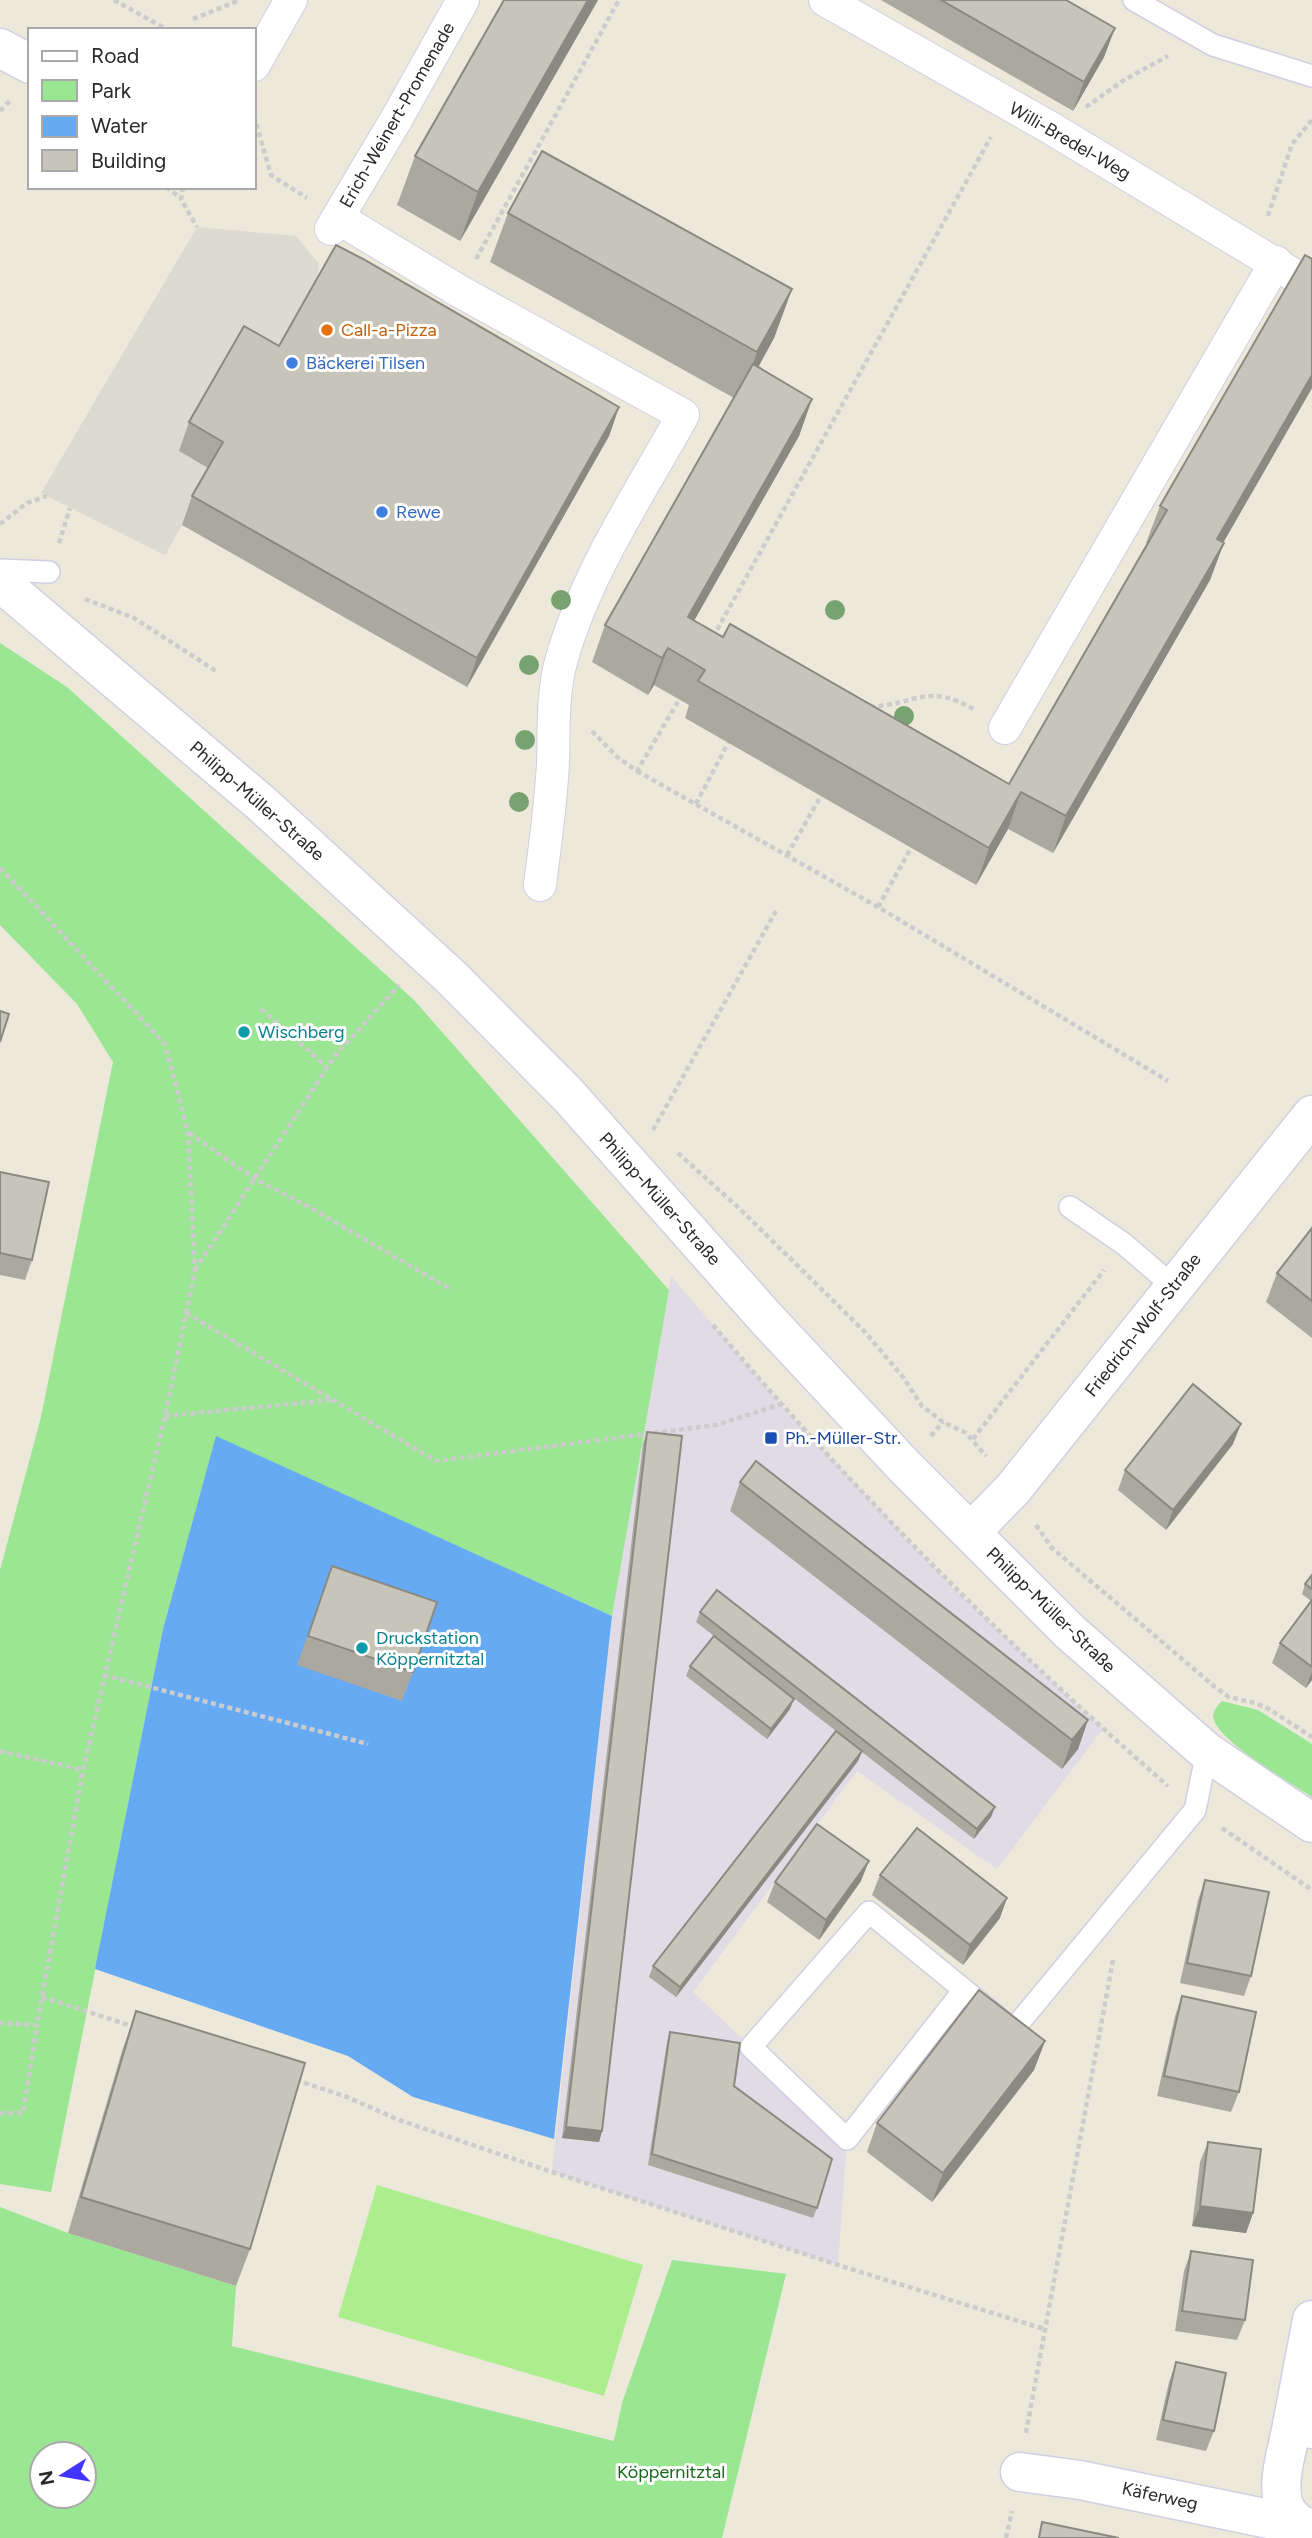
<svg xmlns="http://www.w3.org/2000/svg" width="1312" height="2538" font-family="Figtree,sans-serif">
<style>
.industrial{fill:#e0dbe4}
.green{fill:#9ae693;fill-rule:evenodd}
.pitch{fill:#acee8e}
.plaza{fill:#dcdad1}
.water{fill:#66aaf4}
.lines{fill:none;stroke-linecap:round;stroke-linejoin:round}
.service-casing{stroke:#d0cfe3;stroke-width:24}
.pedestrian-casing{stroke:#d0cfe3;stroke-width:34}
.minor-casing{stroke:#d0cfe3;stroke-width:41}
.tertiary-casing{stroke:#d0cfe3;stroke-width:41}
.path{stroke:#ccc;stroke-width:4.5;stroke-dasharray:5 3.5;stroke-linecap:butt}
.service{stroke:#fff;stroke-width:21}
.pedestrian{stroke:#fff;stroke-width:32}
.minor{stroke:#fff;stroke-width:38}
.tertiary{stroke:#fff;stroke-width:38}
.tree{fill:#76a370}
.wall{fill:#aba99f}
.shaded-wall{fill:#8b8a82}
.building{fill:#c7c5b9;stroke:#8b8a82;stroke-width:2}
.food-dot{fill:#e8710a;stroke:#fff;stroke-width:2.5}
.shop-dot{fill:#3f7fe0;stroke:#fff;stroke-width:2.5}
.culture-dot{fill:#0f9aa8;stroke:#fff;stroke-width:2.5}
.transit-dot{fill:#1a4fb4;stroke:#fff;stroke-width:2.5}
.labels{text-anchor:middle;stroke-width:6;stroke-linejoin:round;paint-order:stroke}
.street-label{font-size:18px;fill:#292929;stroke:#fff}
.food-label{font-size:18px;fill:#c56008;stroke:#fff;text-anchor:start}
.shop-label{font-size:18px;fill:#366cbe;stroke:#fff;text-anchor:start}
.culture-label{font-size:18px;fill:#0d838f;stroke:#fff;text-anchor:start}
.transit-label{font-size:18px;fill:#164399;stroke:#fff;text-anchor:start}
.park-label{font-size:18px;fill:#16691a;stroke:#fff}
</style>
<rect width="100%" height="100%" fill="#ece9da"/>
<polygon class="industrial" points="671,1276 781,1405 953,1588 1103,1729 997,1869 857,1771 693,1992 847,2139 838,2265 552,2172 612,1616"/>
<g class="green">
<polygon points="0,643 67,687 414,1000 669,1290 612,1616 216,1437 163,1629 51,2192 0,2184 0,1570 41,1417 113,1062 77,1004 0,925"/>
<path d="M1222,1701L1258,1710L1312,1744V1797C1291,1783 1221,1743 1214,1720C1211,1713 1217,1706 1222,1701Z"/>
<path d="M0,2207L68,2233L236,2286L232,2346L614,2441L622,2403L672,2260L786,2274L722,2538H0ZM42,2454H84V2496H42Z"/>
</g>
<polygon class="pitch" points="377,2185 643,2265 604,2396 338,2317"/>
<polygon class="plaza" points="197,227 296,236 319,264 315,293 165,555 41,493"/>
<polygon class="water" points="216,1436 612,1616 554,2139 413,2097 348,2056 95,1969 163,1629"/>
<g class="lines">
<defs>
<g id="service">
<polyline points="1134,0 1213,45 1312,76"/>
<polyline points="0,570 49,572"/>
<polyline points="1070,1207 1124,1244 1173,1286"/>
<polyline points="964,1990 847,2139 751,2047 869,1912 1013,2030 1195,1810 1207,1752"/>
</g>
<g id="pedestrian">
<polyline points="825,0 1049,127 1312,286"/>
<polyline points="254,65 291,0"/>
<path d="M338,218L459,291L683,415C640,493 587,571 562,658C552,692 554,728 553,763C551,804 545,844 540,885"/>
<polyline points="331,229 397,118 463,0"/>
<polyline points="1005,728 1276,262"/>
</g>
<g id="minor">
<polyline points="0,48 30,64"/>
<polyline points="971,1532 1013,1489 1312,1115"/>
<polyline points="1292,2425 1312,2320"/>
<polyline points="1020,2472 1080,2480 1312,2528"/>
<path d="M1299,2524C1292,2518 1285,2511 1283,2502C1277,2479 1288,2448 1292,2425L1312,2429"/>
</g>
<polyline id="tertiary" points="0,582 262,804 452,978 569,1096 764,1316 904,1466 1070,1632 1207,1752 1312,1823"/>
</defs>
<use href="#service" class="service-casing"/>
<use href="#pedestrian" class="pedestrian-casing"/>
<use href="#minor" class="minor-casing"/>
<use href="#tertiary" class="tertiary-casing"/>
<g class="path">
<polyline points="114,0 168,30"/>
<polyline points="193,19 240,0"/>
<polyline points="1086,107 1124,80 1168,56"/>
<polyline points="0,111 12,99"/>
<polyline points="254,116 271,175 307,198"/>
<polyline points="166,187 181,198"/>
<polyline points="183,187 181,199 197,227"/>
<polyline points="1268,216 1292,144 1312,120"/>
<polyline points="476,259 619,0"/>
<polyline points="0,524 27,503 47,496"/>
<polyline points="59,543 70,508"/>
<polyline points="85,599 134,618 216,671"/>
<polyline points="713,637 991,137"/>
<path d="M870,707C918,704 927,682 975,710"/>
<polyline points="592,731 616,756 637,771 679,700"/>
<polyline points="637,771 878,907 1168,1081"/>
<polyline points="696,804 728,743"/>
<polyline points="787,855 821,796"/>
<polyline points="0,868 165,1044 188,1133 195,1270 165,1416 83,1770 37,2025 0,2023"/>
<polyline points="878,907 911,848"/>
<polyline points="261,1009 327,1067"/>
<polyline points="653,1130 776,911"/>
<polyline points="189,1133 255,1179 302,1203 452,1290"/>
<polyline points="678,1153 741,1210 864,1331 903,1377 922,1406 943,1422 966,1433 986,1456"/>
<polyline points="195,1270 334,1057 399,985"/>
<polyline points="186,1313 436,1461 716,1425 782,1404"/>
<path d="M713,1325C853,1490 1005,1644 1168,1786"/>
<polyline points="165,1416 332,1400"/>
<polyline points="931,1436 943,1422"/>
<polyline points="973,1439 1104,1270"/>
<polyline points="1036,1525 1052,1548 1215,1687 1229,1697 1255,1703 1269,1709 1312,1737"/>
<polyline points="104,1675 368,1744"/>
<polyline points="0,1751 83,1770"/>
<polyline points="1222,1828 1312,1890"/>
<polyline points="42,1997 135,2027"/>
<polyline points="296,2080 347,2097 399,2120 552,2172 838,2265 1044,2329"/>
<polyline points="0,2113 23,2113 37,2025"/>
<polyline points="1026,2433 1113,1960"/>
<polyline points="1006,2538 1012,2511"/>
</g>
<use href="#service" class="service"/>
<use href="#pedestrian" class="pedestrian"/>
<use href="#minor" class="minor"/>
<use href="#tertiary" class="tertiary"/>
</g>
<g class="tree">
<circle cx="561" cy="600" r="10"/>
<circle cx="835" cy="610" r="10"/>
<circle cx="529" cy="665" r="10"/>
<circle cx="904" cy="716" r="10"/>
<circle cx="525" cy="740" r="10"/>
<circle cx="519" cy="802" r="10"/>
</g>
<g class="wall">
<polygon points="598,0 460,241 397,205 415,156"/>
<polygon points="881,0 1066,0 1115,28 1104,57 1073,111"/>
<polygon points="508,213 792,289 774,338 758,367 812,399 799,436 694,621 723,637 1009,784 1147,544 1146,543 1160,506 1312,388 1223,543 1210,580 1053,853 1008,829 976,885 685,718 689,705 654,685 648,695 592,662 605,625 734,398 490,262"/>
<polygon points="279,346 619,407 609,436 467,687 182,525 192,496 208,468 179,451 189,422"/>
<polygon points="0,1172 32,1260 25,1280 0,1275"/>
<polygon points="1312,1228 1312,1338 1266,1302 1277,1273"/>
<polygon points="647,1432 602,2131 599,2142 562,2138 643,1443"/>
<polygon points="1233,1444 1166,1530 1118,1490 1125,1470"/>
<polygon points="740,1482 1088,1720 1078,1749 1062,1769 730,1511"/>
<polygon points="332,1566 413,1672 402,1701 297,1665"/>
<polygon points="1312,1575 1312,1680 1306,1688 1272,1663 1280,1643 1311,1601 1302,1594 1305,1584"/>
<polygon points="700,1612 995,1807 991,1817 974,1839 862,1752 858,1761 676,1997 649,1977 653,1966 836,1731 696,1622"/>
<polygon points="690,1666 790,1709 767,1739 686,1676"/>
<polygon points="880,1875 1000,1918 963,1965 872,1895"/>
<polygon points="1205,1880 1251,1976 1244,1996 1180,1983 1198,1900"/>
<polygon points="861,1881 819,1940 767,1902 775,1882"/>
<polygon points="1182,1996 1239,2092 1231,2112 1157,2096 1175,2016"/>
<polygon points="136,2011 250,2249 236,2286 68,2233 123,2048"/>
<polygon points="670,2032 734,2086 817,2208 813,2218 648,2165 667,2042"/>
<polygon points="1045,2041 1034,2070 932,2202 867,2152 877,2123"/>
<polygon points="1208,2142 1253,2213 1246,2233 1192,2226 1200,2162"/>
<polygon points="1191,2251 1245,2320 1237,2340 1175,2331 1184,2271"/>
<polygon points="1176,2362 1214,2431 1206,2451 1156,2440 1169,2382"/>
</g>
<g class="shaded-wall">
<polygon points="588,0 598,0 460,241 478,192"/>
<polygon points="1115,28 1104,57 1073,111 1084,82"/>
<polygon points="792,289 774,338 740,401 757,352"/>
<polygon points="1312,375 1312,388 1204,576 1217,539"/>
<polygon points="812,399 799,436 675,654 688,617"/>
<polygon points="619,407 609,436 467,687 477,658"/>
<polygon points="1224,543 1210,580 1053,853 1066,816"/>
<polygon points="668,648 654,685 648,695 662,658"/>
<polygon points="1021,792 1008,829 976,885 989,848"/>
<polygon points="1241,1424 1233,1444 1166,1530 1173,1510"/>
<polygon points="1312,1671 1312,1680 1306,1688"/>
<polygon points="794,1699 790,1709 767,1739 771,1729"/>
<polygon points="1088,1720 1078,1749 1062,1769 1072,1740"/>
<polygon points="862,1751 858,1761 676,1997 680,1987"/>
<polygon points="995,1807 991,1817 974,1839 977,1829"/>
<polygon points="869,1861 861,1881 819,1940 826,1920"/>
<polygon points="1007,1898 1000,1918 963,1965 970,1945"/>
<polygon points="1045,2041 1034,2070 932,2202 943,2173"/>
<polygon points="566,2127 602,2131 599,2142 562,2138"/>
<polygon points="1200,2206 1253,2213 1246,2233 1192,2226"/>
</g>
<g class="building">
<polygon points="504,0 588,0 478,192 415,156"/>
<polygon points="941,0 1066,0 1115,28 1084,82"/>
<polygon points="542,151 792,289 757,352 508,213"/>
<polygon points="336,245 363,259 619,407 477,658 192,496 223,442 189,422 244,326 279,346"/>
<polygon points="1305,255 1312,259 1312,375 1217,539 1224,543 1066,816 1021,792 989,848 698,681 705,670 668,648 662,658 605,625 753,364 812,399 688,617 723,637 730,624 1009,784 1167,510 1160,506"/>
<polygon points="0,1011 9,1014 0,1042"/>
<polygon points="0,1172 49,1182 32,1260 0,1253"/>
<polygon points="1312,1228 1312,1301 1277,1273"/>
<polygon points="1193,1384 1241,1424 1173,1510 1125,1470"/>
<polygon points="647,1432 682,1436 602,2131 566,2127"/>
<polygon points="756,1461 1088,1720 1072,1740 740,1482"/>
<polygon points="332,1566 437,1602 413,1672 308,1636"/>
<polygon points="1312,1575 1312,1589 1305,1584"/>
<polygon points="717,1590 995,1807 977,1829 700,1612"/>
<polygon points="1312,1600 1312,1667 1280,1643"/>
<polygon points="714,1636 794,1699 771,1729 690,1666"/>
<polygon points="836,1731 862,1751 680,1987 653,1966"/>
<polygon points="817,1824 869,1861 826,1920 775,1882"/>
<polygon points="917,1828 1007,1898 970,1945 880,1875"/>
<polygon points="1205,1880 1269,1892 1251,1976 1187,1963"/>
<polygon points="979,1990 1045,2041 943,2173 877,2123"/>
<polygon points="1182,1996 1256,2012 1239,2092 1164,2076"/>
<polygon points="136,2011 305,2063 250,2249 81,2197"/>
<polygon points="670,2032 740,2043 734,2086 832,2159 817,2208 652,2154"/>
<polygon points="1208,2142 1261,2149 1253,2213 1200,2206"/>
<polygon points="1191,2251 1253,2260 1245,2320 1182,2311"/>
<polygon points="1176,2362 1226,2373 1214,2431 1163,2420"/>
<polygon points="1042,2522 1119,2538 1039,2538"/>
</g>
<circle class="food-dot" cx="327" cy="330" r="7"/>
<g class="shop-dot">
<circle cx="292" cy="363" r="7"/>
<circle cx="382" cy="512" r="7"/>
</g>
<g class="culture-dot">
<circle cx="244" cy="1032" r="7"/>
<circle cx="362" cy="1648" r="7"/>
</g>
<rect class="transit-dot" x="764" y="1431" width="14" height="14" rx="3.5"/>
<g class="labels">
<g class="street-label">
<text transform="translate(397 115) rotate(-60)" y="6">Erich-Weinert-Promenade</text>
<text transform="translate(1070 141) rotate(30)" y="6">Willi-Bredel-Weg</text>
<text transform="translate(257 801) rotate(41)" y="6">Philipp-Müller-Straße</text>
<text transform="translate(660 1199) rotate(48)" y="6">Philipp-Müller-Straße</text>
<text transform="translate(1143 1325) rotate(-52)" y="6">Friedrich-Wolf-Straße</text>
<text transform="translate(1051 1610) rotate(44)" y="6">Philipp-Müller-Straße</text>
<text transform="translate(1160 2496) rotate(12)" y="6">Käferweg</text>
</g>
<g class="food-label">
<text x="341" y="336">Call-a-Pizza</text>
</g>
<g class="shop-label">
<text x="306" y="369">Bäckerei Tilsen</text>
<text x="396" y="518">Rewe</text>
</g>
<g class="culture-label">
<text x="258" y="1038">Wischberg</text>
<text x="376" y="1644">Druckstation<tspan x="376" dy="21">Köppernitztal</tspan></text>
</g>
<g class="transit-label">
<text x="785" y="1444">Ph.-Müller-Str.</text>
</g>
<g class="park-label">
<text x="671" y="2478">Köppernitztal</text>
</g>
</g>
<rect x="28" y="28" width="228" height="161" fill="#ffffff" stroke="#a9a9a9" stroke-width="2"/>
<rect x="42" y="51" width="35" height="10" fill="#ffffff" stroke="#a9a9a9" stroke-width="2"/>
<text x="91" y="63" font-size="21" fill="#292929">Road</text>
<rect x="42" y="80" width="35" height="21" fill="#9ae693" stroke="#a9a9a9" stroke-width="2"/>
<text x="91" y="98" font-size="21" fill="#292929">Park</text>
<rect x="42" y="116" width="35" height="21" fill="#66aaf4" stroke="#a9a9a9" stroke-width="2"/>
<text x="91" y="133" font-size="21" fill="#292929">Water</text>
<rect x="42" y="150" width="35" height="21" fill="#c7c5b9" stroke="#a9a9a9" stroke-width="2"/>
<text x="91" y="168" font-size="21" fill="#292929">Building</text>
<g transform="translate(63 2475) rotate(259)"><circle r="33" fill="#ffffff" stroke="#a9a9a9" stroke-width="2"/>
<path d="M0-5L12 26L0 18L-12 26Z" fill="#4234ff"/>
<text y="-10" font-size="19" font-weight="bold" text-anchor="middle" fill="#292929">N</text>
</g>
</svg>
